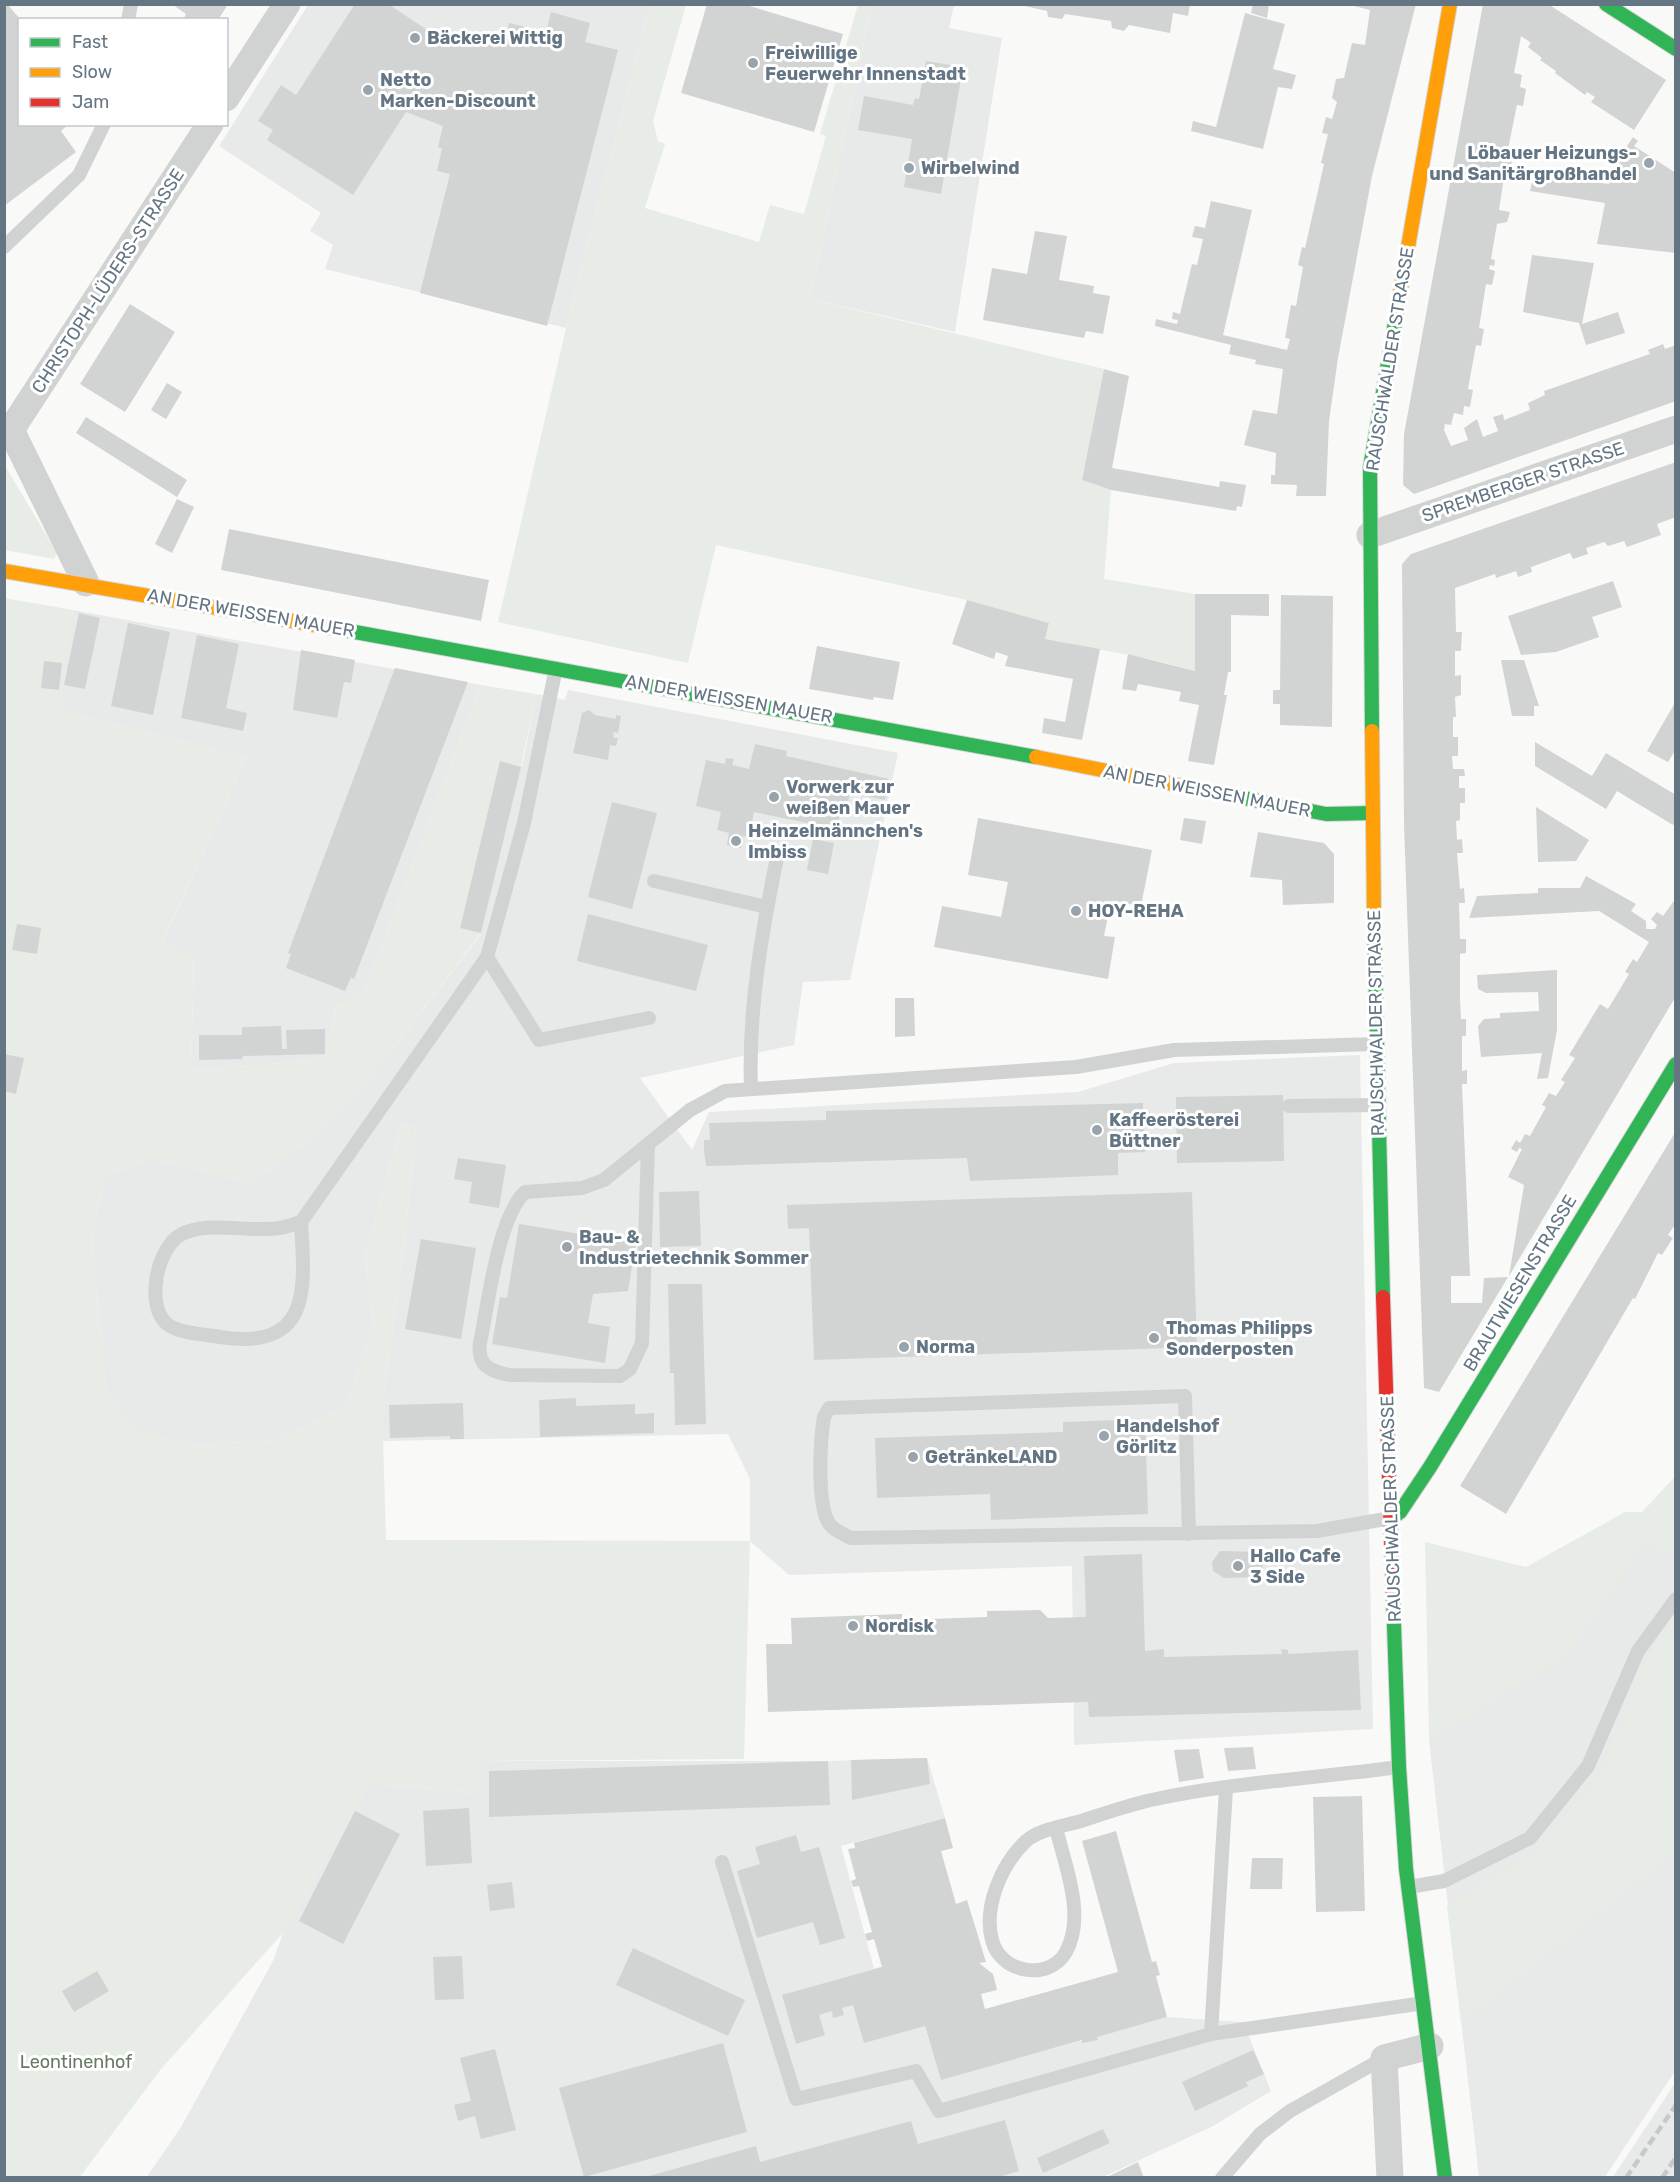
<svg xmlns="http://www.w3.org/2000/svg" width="1680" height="2182" font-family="Rubik,sans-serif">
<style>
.built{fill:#e8e9e9}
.green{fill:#e8ece6}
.building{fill:#d2d4d4}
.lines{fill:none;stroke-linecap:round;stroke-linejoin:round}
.fast-casing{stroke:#d6d7d8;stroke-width:16}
.slow-casing{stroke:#d6d7d8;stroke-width:16}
.jam-casing{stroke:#d6d7d8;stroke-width:16}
.lane{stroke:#d1d3d3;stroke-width:14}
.street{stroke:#d1d3d3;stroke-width:27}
.fast{stroke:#30b455;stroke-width:14}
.slow{stroke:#ff9f0a;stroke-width:14}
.jam{stroke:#e5322d;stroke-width:14}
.rail{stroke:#c7c9c9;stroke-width:4.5;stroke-dasharray:9 4.5;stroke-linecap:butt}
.poi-dot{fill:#98a3ac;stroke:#fff;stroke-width:2}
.labels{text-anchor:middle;stroke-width:6;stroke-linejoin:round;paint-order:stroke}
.poi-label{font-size:18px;font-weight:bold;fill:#647583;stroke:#fff;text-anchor:start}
.street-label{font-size:18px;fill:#647583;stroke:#fff}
.park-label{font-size:18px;fill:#677a63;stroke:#fff}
</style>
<rect width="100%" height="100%" fill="#f9f9f8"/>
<g class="built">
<polygon points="308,5 650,5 566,328 325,269 333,245 310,231 321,213 219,146"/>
<polygon points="872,5 954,5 949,28 1002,38 955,332 810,299"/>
<polygon points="73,610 481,685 365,990 336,1007 326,1059 191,1071 194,959 162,944 246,758 60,710"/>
<polygon points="568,690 898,753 850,980 803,982 794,1045 640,1078 692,1150 709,1112 1078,1092 1174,1063 1360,1055 1373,1729 1074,1745 1072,1566 789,1575 750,1541 750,1479 728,1434 383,1441 382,1406 404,1248 416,1127 401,1126 365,1255 373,1324 347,1406 275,1440 200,1445 137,1431 106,1391 92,1241 104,1176 152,1159 251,1182 311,1139 382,1063 481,934 460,928 500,761 522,767 536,694 565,700"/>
<polygon points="1675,1477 1675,2071 1605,2177 1479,2177 1429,1740"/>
<polygon points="927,1758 945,1818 841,1846 874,1969 904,1959 941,2079 1167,2017 1243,2022 1271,2091 1213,2126 1103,2177 146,2178 181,2127 273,1961 283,1933 369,1783 476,1793 477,1761 828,1761"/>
<polygon points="1675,2083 1675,2177 1612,2177 1615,2174"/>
</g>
<g class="green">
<polygon points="650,5 686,5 653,121 658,141 665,144 645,208 759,242 770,205 804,214 826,136 820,134 858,5 872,5 810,299 1104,369 1082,480 1111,490 1104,579 1195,594 1195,671 1155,660 1045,639 1049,623 967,600 716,545 688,663 498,622 566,328"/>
<polygon points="4,464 57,553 54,559 5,550"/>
<polygon points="4,598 73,610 61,710 246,758 162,943 194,958 191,1071 326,1059 336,1007 365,990 481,685 536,694 521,767 500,762 460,927 481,933 382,1063 311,1139 251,1182 152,1159 104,1176 92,1241 106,1390 137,1430 200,1445 275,1440 347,1406 373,1324 365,1255 401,1126 416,1127 404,1248 382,1406 386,1540 750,1541 744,1759 477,1761 477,1793 369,1783 283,1933 161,2069 79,2178 4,2177"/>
<polygon points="1675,1477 1675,1557 1646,1542 1566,1657 1429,1740 1425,1542 1526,1567 1625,1512 1642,1512"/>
<polygon points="1675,1619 1675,1852 1461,2024 1447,1906 1533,1853 1600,1774 1648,1657"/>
</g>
<g class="building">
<polygon points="172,4 228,4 218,20 183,20 186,14"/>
<polygon points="355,4 388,4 441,39 466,36 504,45 509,23 546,32 551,12 590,23 585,42 618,50 547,326 420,293 450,174 437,171 442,148 438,147 443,126 406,112 353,195 267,140 273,130 258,121 281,85 296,95"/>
<polygon points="707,4 743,4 843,34 814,132 681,93"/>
<polygon points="1253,4 1269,4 1267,18 1251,13"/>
<polygon points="1346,4 1416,4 1372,176 1338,358 1329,421 1326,496 1296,496 1297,485 1271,484 1271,475 1275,475 1276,453 1244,445 1253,410 1277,414 1283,369 1255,364 1256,360 1229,354 1231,345 1155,326 1156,319 1177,324 1178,320 1172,319 1173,312 1180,314 1192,264 1197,265 1203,239 1192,237 1195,226 1205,228 1211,201 1252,210 1223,335 1287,350 1290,339 1285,338 1291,305 1296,306 1303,267 1298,265 1302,247 1305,248 1324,164 1321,163 1328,134 1322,133 1326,117 1332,119 1337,102 1332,98 1336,79 1344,78 1352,43 1365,45 1370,10"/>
<polygon points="1483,4 1548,4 1666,80 1634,130 1591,102 1595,97 1587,92 1585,95 1555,73 1556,71 1540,60 1542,58 1528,47 1531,43 1521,36 1514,73 1522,75 1520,87 1526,89 1523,106 1517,105 1508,149 1514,150 1511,165 1506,164 1499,210 1510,212 1507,222 1497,224 1491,259 1495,260 1494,266 1490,265 1489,269 1495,271 1492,285 1486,284 1479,328 1484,329 1481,346 1476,345 1468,389 1473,390 1470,407 1464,406 1463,415 1454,413 1451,425 1445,424 1444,430 1451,446 1468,440 1464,428 1477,419 1483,437 1498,431 1493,417 1503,414 1504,420 1530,410 1528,403 1545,395 1544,391 1650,354 1648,350 1663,344 1665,349 1676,345 1676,401 1414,494 1403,485 1404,434"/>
<polygon points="4,5 8,5 20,19 20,124 69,124 61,131 76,152 4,206"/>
<polygon points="1020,5 1190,5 1188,16 1173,13 1170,33 1129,25 1124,31 1112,28 1111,21 1065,14 1062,19 1048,17 1047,11"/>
<polygon points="1245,13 1285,24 1273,69 1296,75 1292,89 1278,87 1263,149 1191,131 1193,121 1216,127"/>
<polygon points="926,61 963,67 941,194 904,187 912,139 858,130 864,96 913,105 915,98 919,99"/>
<polygon points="1633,137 1638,141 1634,146 1676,173 1676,253 1597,244 1605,203 1530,191 1534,172 1566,177 1567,172 1587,176 1586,181 1609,184 1615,160 1617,161"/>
<polygon points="1035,231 1067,236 1059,280 1094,286 1093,293 1110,296 1103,334 1086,331 1084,338 983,320 992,268 1027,274"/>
<polygon points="1532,255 1594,263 1582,324 1618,312 1625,333 1586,345 1579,323 1523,312"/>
<polygon points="130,304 175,332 125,412 80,384"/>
<polygon points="1104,369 1129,376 1112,468 1219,487 1220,481 1246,485 1242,507 1237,506 1236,511 1111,490 1082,480"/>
<polygon points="167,383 182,392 166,419 151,410"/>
<polygon points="86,417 187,480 177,497 76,433"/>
<polygon points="1676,462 1676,517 1657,524 1661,535 1627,547 1624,541 1608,546 1604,542 1586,548 1588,554 1573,559 1570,553 1531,567 1532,572 1518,577 1516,571 1496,578 1495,574 1455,588 1456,632 1462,632 1461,651 1455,651 1455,676 1461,675 1461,695 1455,697 1456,717 1453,717 1453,737 1458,737 1458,756 1452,756 1453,769 1464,769 1465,776 1459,776 1459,788 1465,788 1465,803 1460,803 1460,820 1456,821 1457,840 1462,839 1463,853 1457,853 1460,889 1464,888 1465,903 1459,903 1460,939 1466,939 1466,953 1460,954 1460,998 1461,1019 1466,1019 1466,1036 1462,1036 1462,1071 1467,1070 1467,1084 1462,1084 1470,1276 1451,1276 1451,1303 1482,1303 1484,1278 1508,1277 1439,1392 1424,1388 1404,824 1402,564 1411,554"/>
<polygon points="177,499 194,507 172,553 155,544"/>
<polygon points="229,529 489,580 481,621 221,570"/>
<polygon points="1613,581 1622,607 1592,617 1599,637 1556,652 1521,655 1508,616"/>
<polygon points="1195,594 1269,594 1269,616 1231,615 1231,672 1228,672 1224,695 1227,695 1214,765 1188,761 1199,705 1179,701 1181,692 1138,684 1136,691 1122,689 1128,654 1195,671"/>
<polygon points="1281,595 1333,596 1332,727 1280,725 1280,704 1273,704 1273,690 1280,690"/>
<polygon points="967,600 1049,623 1045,639 1100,649 1082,740 1042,733 1044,718 1065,722 1073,679 1005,666 1008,656 996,652 994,659 952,644"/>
<polygon points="79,613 100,618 85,689 64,685"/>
<polygon points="128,623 170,632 153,715 111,706"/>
<polygon points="197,635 239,644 226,708 247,713 243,731 181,718"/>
<polygon points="817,646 900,662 893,700 874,697 873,700 809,689"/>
<polygon points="301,650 355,660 351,683 344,682 337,718 293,710"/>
<polygon points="1501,660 1524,660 1539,706 1534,706 1534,716 1512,716"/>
<polygon points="44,661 62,663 59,690 41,688"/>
<polygon points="395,668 468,682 354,979 351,977 345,991 286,968 291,954 288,953"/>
<polygon points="1676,701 1676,749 1668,762 1647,751"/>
<polygon points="589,710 595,715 616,719 616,715 621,716 618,733 613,732 614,738 618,738 616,746 610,745 608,760 573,753 582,713"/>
<polygon points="1535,742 1592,776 1606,753 1676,795 1676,821 1673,825 1617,791 1606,809 1535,766"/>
<polygon points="755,744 787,751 786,756 889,779 885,800 850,793 848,802 843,801 837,829 754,812 749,837 743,836 741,848 727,845 729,833 717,830 721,812 696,806 706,760 725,764 726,758 734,759 732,765 749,769"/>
<polygon points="500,761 521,767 481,933 460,928"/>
<polygon points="612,802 657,813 632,909 588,897"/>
<polygon points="1536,807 1589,840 1576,861 1538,862"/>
<polygon points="978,818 1152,850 1141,906 1111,901 1104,936 1115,937 1108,979 934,947 942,906 1001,917 1008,882 968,875"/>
<polygon points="1184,818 1206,821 1202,844 1180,840"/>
<polygon points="1258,832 1324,843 1334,854 1334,903 1283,905 1282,880 1250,877"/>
<polygon points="813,839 834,843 828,874 807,870"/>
<polygon points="1586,876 1636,904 1631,911 1646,921 1646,929 1655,929 1657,925 1651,919 1657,912 1663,916 1676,898 1676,996 1509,1276 1524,1185 1508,1177 1522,1149 1519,1148 1517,1152 1511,1149 1516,1140 1520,1143 1525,1134 1530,1136 1546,1107 1542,1105 1549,1093 1556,1096 1565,1082 1561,1080 1575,1058 1569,1055 1600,1004 1608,1009 1629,974 1625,972 1633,959 1637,962 1649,942 1599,911 1469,918 1477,896 1538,893 1538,888 1580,888"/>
<polygon points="588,914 708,945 696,991 577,961"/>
<polygon points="17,924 41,928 37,954 12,950"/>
<polygon points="1557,970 1557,1030 1548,1078 1537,1079 1542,1053 1481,1057 1478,1026 1484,1019 1500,1018 1500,1013 1539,1011 1538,992 1486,993 1478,989 1477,975"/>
<polygon points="895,998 914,998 915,1036 895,1037"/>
<polygon points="281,1026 282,1049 287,1049 286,1030 325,1029 325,1054 243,1056 242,1059 199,1060 199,1035 242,1035 242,1027"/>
<polygon points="4,1054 24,1058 16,1094 4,1091"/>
<polygon points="1283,1095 1284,1161 1177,1163 1176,1097"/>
<polygon points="1143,1103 1143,1112 1150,1111 1150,1127 1144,1128 1145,1152 1118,1153 1118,1175 970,1181 967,1158 709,1166 706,1166 704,1150 704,1140 710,1140 709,1123 826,1120 826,1111"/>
<polygon points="1676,1131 1676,1223 1668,1235 1673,1238 1662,1255 1658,1253 1635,1299 1633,1298 1506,1514 1460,1486"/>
<polygon points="458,1158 506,1165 499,1208 469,1203 472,1182 454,1179"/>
<polygon points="699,1191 701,1246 660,1247 659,1192"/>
<polygon points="1192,1192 1197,1347 814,1360 809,1228 788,1229 787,1205"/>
<polygon points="519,1224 636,1243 628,1291 593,1294 588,1323 610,1327 605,1363 492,1344 500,1297 507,1298"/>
<polygon points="421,1239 476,1248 461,1339 405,1329"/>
<polygon points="668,1284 702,1284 706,1424 675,1425 674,1373 670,1373"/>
<polygon points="576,1398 576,1406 635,1404 635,1414 654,1413 654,1433 540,1437 539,1400"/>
<polygon points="463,1403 464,1439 450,1439 450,1436 390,1438 389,1405"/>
<polygon points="1145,1419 1148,1514 991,1520 990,1494 877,1498 875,1438 1063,1432 1063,1422"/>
<polygon points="1220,1551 1263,1552 1263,1577 1224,1578 1213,1571 1212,1562"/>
<polygon points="1142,1554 1145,1651 1164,1649 1164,1657 1282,1654 1281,1649 1288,1650 1288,1654 1358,1650 1361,1710 1089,1717 1088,1702 768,1712 766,1644 792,1644 791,1618 902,1614 902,1620 987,1617 987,1611 1040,1610 1048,1618 1086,1617 1084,1556"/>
<polygon points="1253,1747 1256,1769 1228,1771 1224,1748"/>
<polygon points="1199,1749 1204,1778 1179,1782 1174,1750"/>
<polygon points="927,1758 930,1784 852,1800 851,1760"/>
<polygon points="828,1761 830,1805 489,1817 489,1771"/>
<polygon points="1362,1796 1365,1911 1316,1912 1313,1797"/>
<polygon points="469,1808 472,1863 426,1866 423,1811"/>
<polygon points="355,1811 400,1834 343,1944 299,1921"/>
<polygon points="945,1818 953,1848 941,1851 956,1904 967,1900 986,1962 979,1963 993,1974 997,1990 981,1994 985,2009 1118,1972 1082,1841 1116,1831 1152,1962 1156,1961 1160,1975 1156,1976 1167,2017 1097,2037 1098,2040 1082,2043 1082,2040 941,2080 925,2026 864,2043 853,2005 842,2008 844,2015 833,2018 832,2011 819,2015 825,2035 796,2044 782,1995 882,1967 874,1939 867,1941 865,1934 872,1932 859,1886 853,1887 851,1881 856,1879 848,1849 855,1848 854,1843"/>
<polygon points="796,1835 801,1852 819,1847 845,1938 820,1945 813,1922 757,1938 737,1871 760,1864 755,1847"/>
<polygon points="1252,1858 1283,1858 1282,1889 1250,1889"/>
<polygon points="512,1882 515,1908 490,1911 487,1885"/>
<polygon points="633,1948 745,2000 728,2036 616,1985"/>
<polygon points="462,1956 464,1999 435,2000 433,1957"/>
<polygon points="97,1971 109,1991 74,2012 62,1991"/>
<polygon points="723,2043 747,2132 584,2177 559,2088"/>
<polygon points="495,2049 516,2130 481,2139 475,2116 458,2121 454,2105 471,2101 460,2058"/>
<polygon points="1253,2050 1264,2074 1246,2082 1248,2086 1195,2111 1182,2082"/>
<polygon points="1005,2120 1019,2171 996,2178 642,2178 756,2146 760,2162 911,2121 918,2144"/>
<polygon points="1103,2129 1110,2143 1043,2173 1037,2158"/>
<polygon points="1138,2162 1144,2178 1105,2178"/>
</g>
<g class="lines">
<defs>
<g id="fast">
<polyline points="1606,4 1676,49"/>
<polyline points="333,628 1036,757"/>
<polyline points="1372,731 1370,468 1398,305"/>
<polyline points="1223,794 1326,814 1372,813"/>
<polyline points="1374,916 1383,1297"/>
<polyline points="1392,1518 1400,1512 1430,1467 1676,1064"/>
<polyline points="1393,1597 1399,1767 1406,1869 1445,2178"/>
</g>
<g id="slow">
<polyline points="1398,305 1450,4"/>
<polyline points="4,571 333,628"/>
<polyline points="1372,731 1374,916"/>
<polyline points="1036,757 1223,794"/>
</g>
<polyline id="jam" points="1383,1297 1393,1597"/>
</defs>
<use href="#fast" class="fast-casing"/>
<use href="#slow" class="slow-casing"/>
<use href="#jam" class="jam-casing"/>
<g class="lane">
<polyline points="128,20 131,4"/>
<polyline points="4,247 79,175 104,124"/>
<polyline points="654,881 767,907"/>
<polyline points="487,957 539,1040 649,1018"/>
<path d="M751,1089C748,1010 762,930 778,853"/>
<polyline points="1289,1106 1377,1105"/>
<path d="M648,1144L642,1343L630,1369L620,1376L509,1375C489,1371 477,1365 480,1343C488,1305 498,1217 525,1192L582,1188L604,1180L690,1110L725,1091L1076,1067L1174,1050L1375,1044"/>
<path d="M301,1222C305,1289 312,1351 220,1337C204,1334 180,1334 167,1324C145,1305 157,1249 180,1235C206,1220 250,1233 279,1228C287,1227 294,1224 301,1222L487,957L524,823L556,668"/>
<path d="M1189,1534L1185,1396L829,1408L824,1417C820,1441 817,1501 828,1522C833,1530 843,1534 851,1538L1317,1531L1391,1518"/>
<path d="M1056,1828C1065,1866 1086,1915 1066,1952C1049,1982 1000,1973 992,1940C983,1906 1002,1864 1026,1841C1040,1829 1064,1826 1081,1821C1106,1813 1131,1804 1156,1799C1235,1782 1319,1778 1399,1767"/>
<polyline points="722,1862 796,2099 916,2071 939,2111 1211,2034 1424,2003"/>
<polyline points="1409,1887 1444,1881 1530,1838 1588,1766 1638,1651 1676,1599"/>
<polyline points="1211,2034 1226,1789"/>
<polyline points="1222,2178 1260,2134 1290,2111 1384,2058"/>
</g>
<g class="street">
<polyline points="226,98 287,4"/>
<polyline points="11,430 86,583"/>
<polyline points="4,437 11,430 210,124"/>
<polyline points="1370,535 1676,429"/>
<polyline points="1390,2178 1384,2058 1430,2046"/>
</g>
<use href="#fast" class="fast"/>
<use href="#slow" class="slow"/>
<use href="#jam" class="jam"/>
<g class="rail">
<polyline points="1626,2178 1676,2105"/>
<polyline points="1662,2178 1676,2157"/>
</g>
</g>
<g class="poi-dot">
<circle cx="415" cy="38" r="6"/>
<circle cx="753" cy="63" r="6"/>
<circle cx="368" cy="90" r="6"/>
<circle cx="1649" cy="163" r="6"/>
<circle cx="909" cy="168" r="6"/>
<circle cx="774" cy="797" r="6"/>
<circle cx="736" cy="841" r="6"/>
<circle cx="1076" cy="911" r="6"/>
<circle cx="1097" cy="1130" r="6"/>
<circle cx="567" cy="1247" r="6"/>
<circle cx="1154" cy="1338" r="6"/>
<circle cx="904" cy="1347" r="6"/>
<circle cx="1104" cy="1436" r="6"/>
<circle cx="913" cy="1457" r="6"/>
<circle cx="1238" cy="1566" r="6"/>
<circle cx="853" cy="1626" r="6"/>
</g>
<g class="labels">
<g class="poi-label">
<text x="427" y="44">Bäckerei Wittig</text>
<text x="765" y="59">Freiwillige<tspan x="765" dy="21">Feuerwehr Innenstadt</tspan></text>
<text x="380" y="86">Netto<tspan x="380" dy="21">Marken-Discount</tspan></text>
<text x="1637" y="159" text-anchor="end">Löbauer Heizungs-<tspan x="1637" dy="21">und Sanitärgroßhandel</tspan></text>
<text x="921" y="174">Wirbelwind</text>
<text x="786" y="793">Vorwerk zur<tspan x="786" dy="21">weißen Mauer</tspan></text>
<text x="748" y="837">Heinzelmännchen's<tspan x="748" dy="21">Imbiss</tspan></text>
<text x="1088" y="917">HOY-REHA</text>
<text x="1109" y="1126">Kaffeerösterei<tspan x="1109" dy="21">Büttner</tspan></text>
<text x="579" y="1243">Bau- &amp;<tspan x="579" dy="21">Industrietechnik Sommer</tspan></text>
<text x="1166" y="1334">Thomas Philipps<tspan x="1166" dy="21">Sonderposten</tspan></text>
<text x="916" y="1353">Norma</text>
<text x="1116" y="1432">Handelshof<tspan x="1116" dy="21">Görlitz</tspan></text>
<text x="925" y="1463">GetränkeLAND</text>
<text x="1250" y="1562">Hallo Cafe<tspan x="1250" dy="21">3 Side</tspan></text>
<text x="865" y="1632">Nordisk</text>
</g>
<g class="street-label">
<text transform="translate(108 281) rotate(-57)" y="6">CHRISTOPH-LÜDERS-STRASSE</text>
<text transform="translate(1390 359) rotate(-81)" y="6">RAUSCHWALDER STRASSE</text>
<text transform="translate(1523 482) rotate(-19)" y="6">SPREMBERGER STRASSE</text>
<text transform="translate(251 613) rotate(10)" y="6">AN DER WEISSEN MAUER</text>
<text transform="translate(729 699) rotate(10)" y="6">AN DER WEISSEN MAUER</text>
<text transform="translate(1207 791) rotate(11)" y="6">AN DER WEISSEN MAUER</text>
<text transform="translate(1376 1023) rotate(-91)" y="6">RAUSCHWALDER STRASSE</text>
<text transform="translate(1520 1283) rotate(-59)" y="6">BRAUTWIESENSTRASSE</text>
<text transform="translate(1391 1509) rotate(-92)" y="6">RAUSCHWALDER STRASSE</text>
</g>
<g class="park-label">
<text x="76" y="2068">Leontinenhof</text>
</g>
</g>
<rect width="1680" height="2182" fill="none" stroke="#647583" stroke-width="12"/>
<rect x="18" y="18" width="210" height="108" fill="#ffffff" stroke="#c1c8cd" stroke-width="1.5"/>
<rect x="30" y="38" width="30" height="9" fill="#30b455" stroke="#c1c8cd" stroke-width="1.5"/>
<text x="72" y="48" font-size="18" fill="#647583">Fast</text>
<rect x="30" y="68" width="30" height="9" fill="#ff9f0a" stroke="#c1c8cd" stroke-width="1.5"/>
<text x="72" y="78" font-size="18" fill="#647583">Slow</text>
<rect x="30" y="98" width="30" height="9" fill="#e5322d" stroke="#c1c8cd" stroke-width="1.5"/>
<text x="72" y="108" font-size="18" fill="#647583">Jam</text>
</svg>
